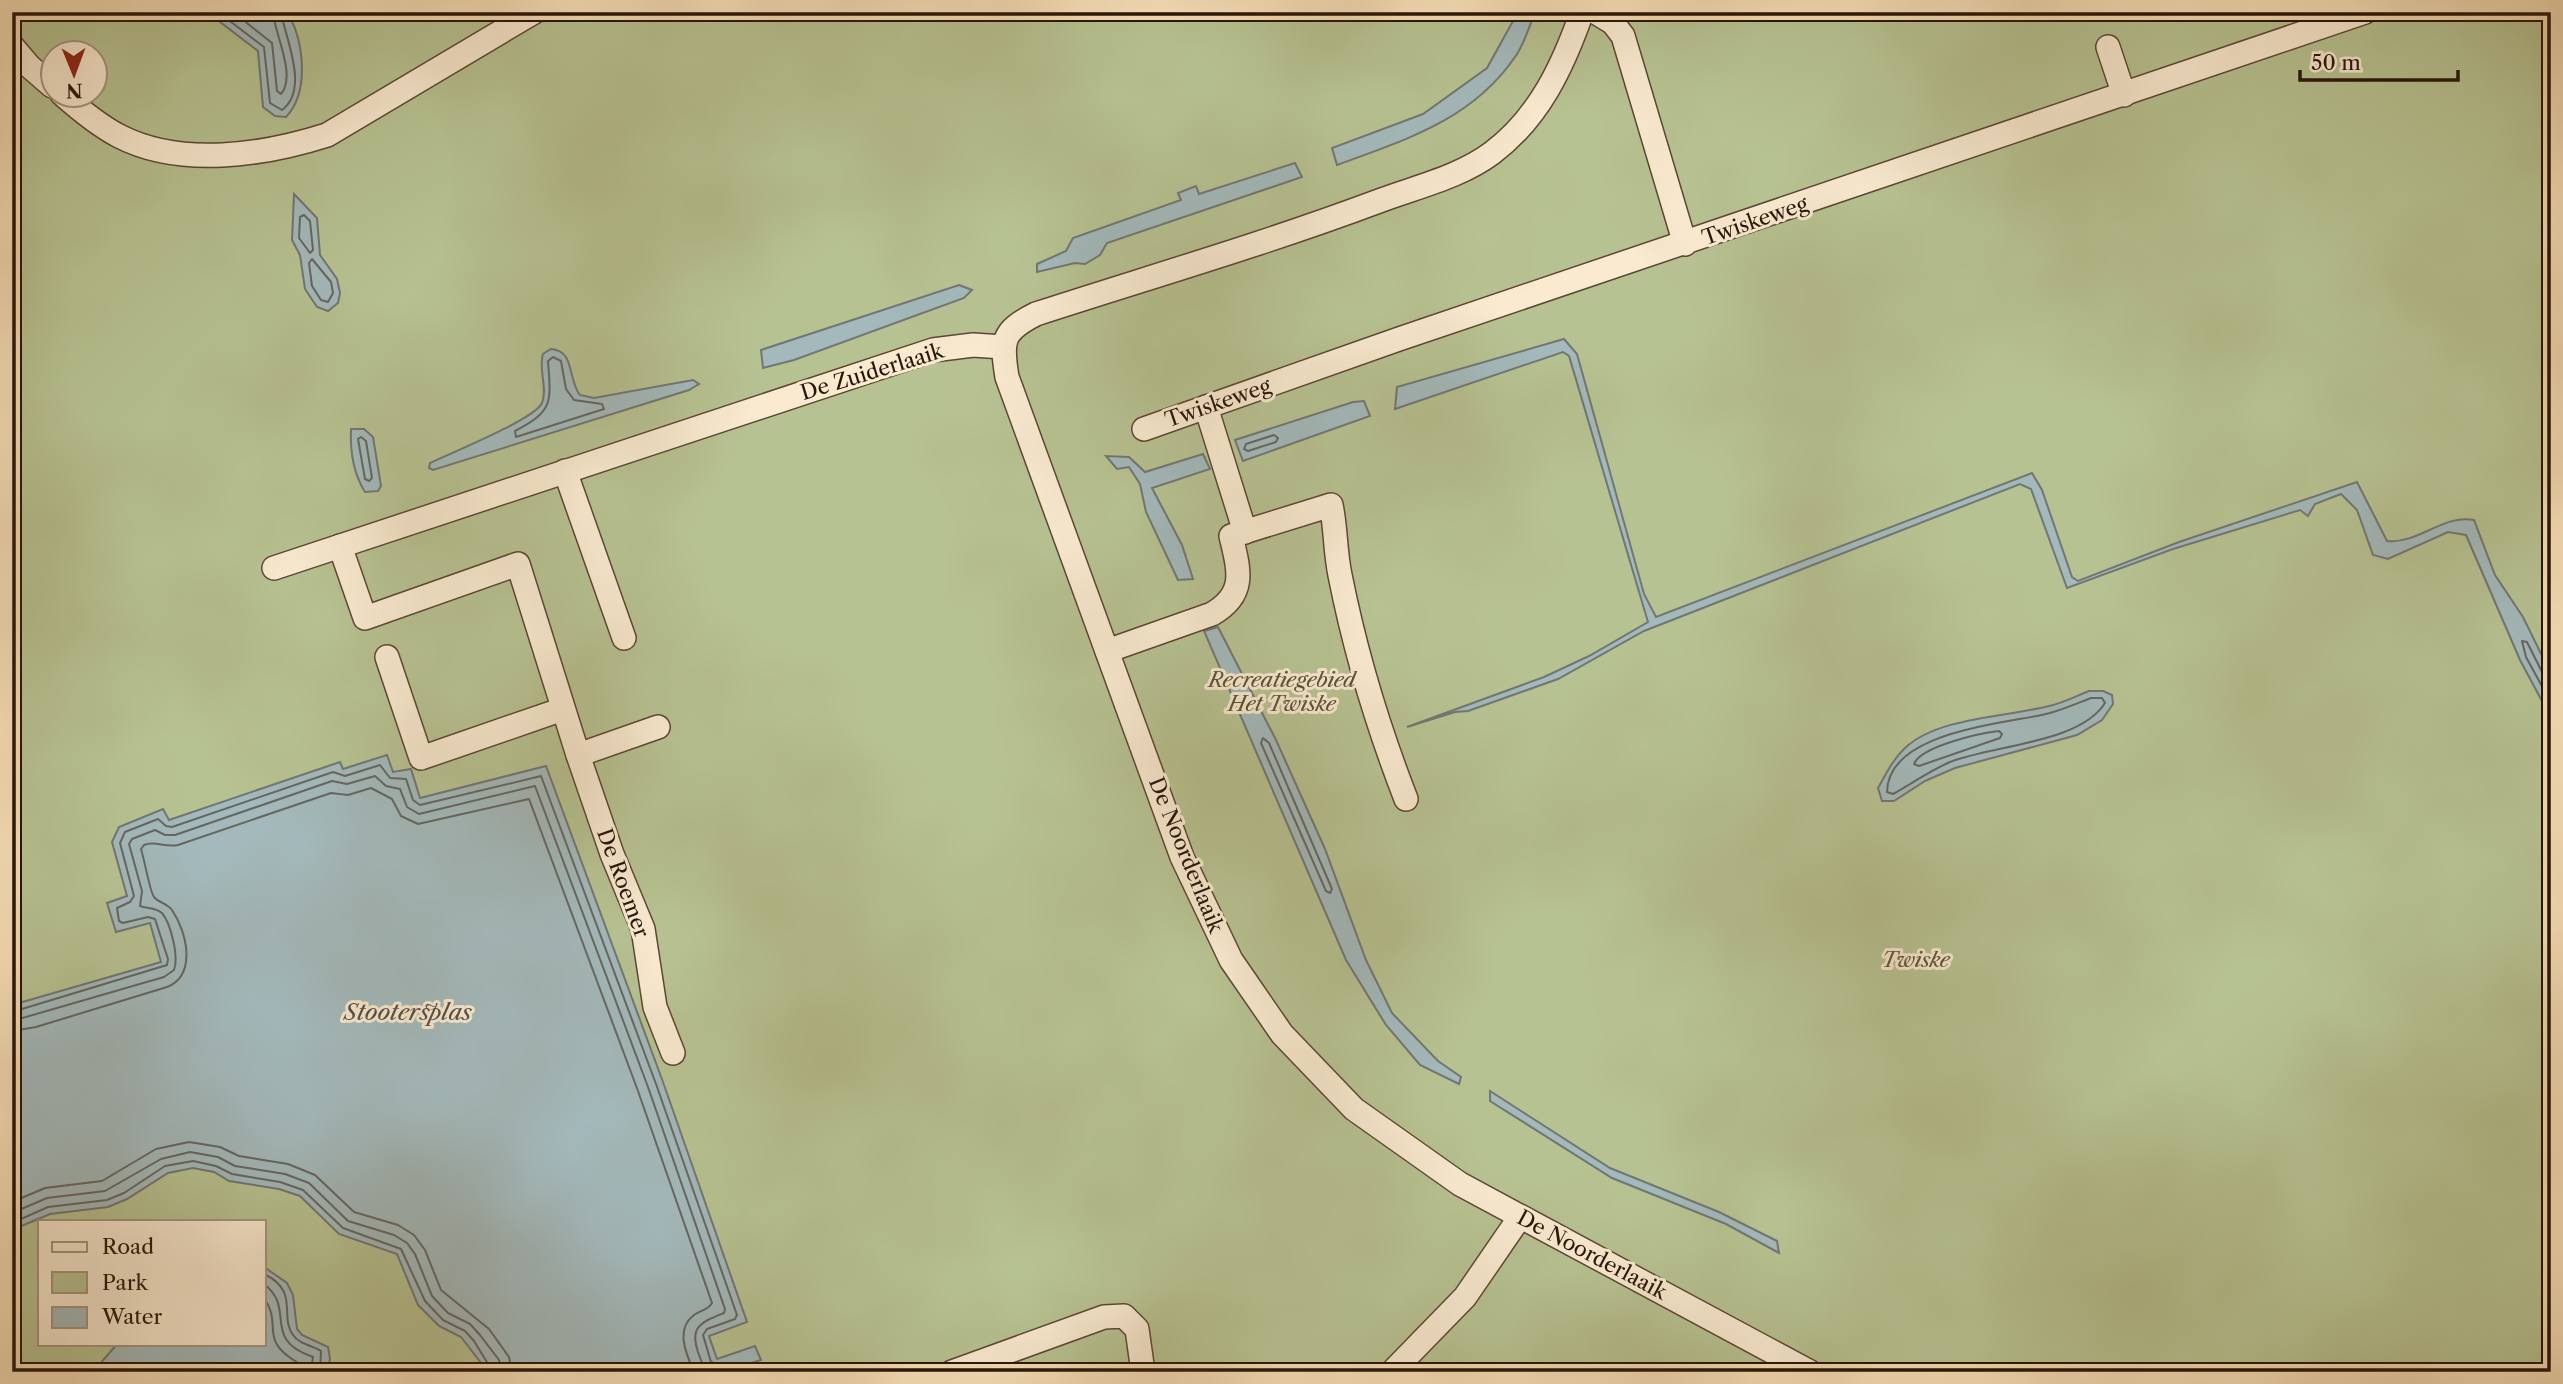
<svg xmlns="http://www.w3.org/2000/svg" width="2563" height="1384" font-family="'Libre Caslon Text',serif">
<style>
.green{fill:#b7c292;stroke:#6f6c4d;stroke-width:2;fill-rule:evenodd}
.water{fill:#a3b9bb;stroke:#717773;stroke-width:2}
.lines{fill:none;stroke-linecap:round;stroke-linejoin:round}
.shore{stroke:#656762;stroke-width:2}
.minor-casing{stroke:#5b4734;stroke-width:26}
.minor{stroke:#f9ead0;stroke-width:23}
.labels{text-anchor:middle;stroke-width:6;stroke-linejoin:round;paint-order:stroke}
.street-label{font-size:21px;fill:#271508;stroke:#f9ead0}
.park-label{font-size:21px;font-style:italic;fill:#595238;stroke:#f9ead0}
.water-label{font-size:23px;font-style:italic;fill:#524e47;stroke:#f9ead0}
</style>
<rect width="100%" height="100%" fill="#f6deb7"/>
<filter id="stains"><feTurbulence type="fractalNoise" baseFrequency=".00286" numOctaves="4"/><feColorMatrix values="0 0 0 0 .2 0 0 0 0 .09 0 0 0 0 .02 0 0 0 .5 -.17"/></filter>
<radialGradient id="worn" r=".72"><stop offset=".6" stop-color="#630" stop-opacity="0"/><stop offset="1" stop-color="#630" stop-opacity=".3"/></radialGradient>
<path class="green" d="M12,12H2551V1372H12ZM52,52H94V94H52ZM40,1221H264V1344H40Z"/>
<g class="water">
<path d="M207,12H287C304,40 310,92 286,117L275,116L263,107L258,51Z"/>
<path d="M1518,12H1535C1529,27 1524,45 1515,57C1472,120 1405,140 1337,165L1332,148L1423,114L1487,68Z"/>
<polygon points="1295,163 1302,177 1107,243 1100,255 1085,264 1075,263 1037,272 1037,264 1066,251 1073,238 1181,200 1178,193 1196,186 1199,194"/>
<polygon points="294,194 317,218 320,255 337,279 340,293 338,303 328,311 317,307 305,289 300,255 292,240"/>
<polygon points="959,285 972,290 964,298 794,360 763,368 761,350"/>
<path d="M1564,339L1577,354L1644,594L1656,617L2032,473L2042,490L2072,577L2078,581L2179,542L2357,482L2387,541C2419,544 2443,514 2474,520L2495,575L2523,617L2551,674V718L2520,660L2466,535L2448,532L2388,559L2373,555L2357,510L2341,494L2315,504L2308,516L2300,510L2173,549L2067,588L2031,489L2020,484L1644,631L1558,679L1468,711L1455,712L1407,727L1544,677L1589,656L1648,622L1569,356L1563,352L1395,409L1397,387Z"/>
<path d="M551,349C575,350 568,381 580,395L594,398L693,380L699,384L689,390L433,470L429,468L430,463C451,453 535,419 542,403C548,388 538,369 543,354Z"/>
<polygon points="1364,401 1370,416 1243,461 1235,440 1353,402"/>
<path d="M351,429H364L373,437L381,486L378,491L365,492C353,473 350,451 351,429Z"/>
<polygon points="1203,454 1210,469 1152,488 1182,545 1193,579 1178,580 1146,512 1140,484 1129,467 1117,469 1106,456 1129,457 1145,472"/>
<polygon points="1218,627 1276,740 1325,849 1366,960 1392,1013 1438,1061 1461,1077 1459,1084 1420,1065 1386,1025 1346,960 1204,631"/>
<path d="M2089,691H2103L2112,695L2113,704L2102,720L2077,735L1955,768L1925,781L1894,801H1882L1878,788C1886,774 1893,759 1905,748C1938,717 2007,717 2049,706C2063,703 2076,696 2089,691Z"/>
<polygon points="387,755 393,772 411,769 420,798 546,766 663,1082 747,1322 709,1336 717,1359 755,1346 761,1360 723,1372 488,1372 461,1337 439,1326 418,1305 397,1254 339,1234 300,1196 279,1189 229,1181 214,1172 193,1168 168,1173 127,1199 108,1207 50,1214 12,1230 12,1005 161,962 150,923 116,932 107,903 127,896 112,842 119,827 163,809 169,820 340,762 343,769"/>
<polygon points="1490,1091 1610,1168 1719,1212 1777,1241 1779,1253 1726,1224 1612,1178 1490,1101"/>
<polygon points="264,1267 287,1283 293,1295 297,1329 302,1335 328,1347 330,1359 327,1372 102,1372 99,1365 117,1344 264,1344"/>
</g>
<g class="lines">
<g class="shore">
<path d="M218,12L264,47L270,103L282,110C310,89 285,38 281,12"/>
<path d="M233,12L272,43L277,91L281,94C297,75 274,33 273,12"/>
<polygon points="304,215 310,221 313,250 310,253 299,238 300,217"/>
<polygon points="312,259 331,282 333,293 328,302 321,300 312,286 309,263"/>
<path d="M553,357L561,361L566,389L574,400L602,404L604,409L516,437L515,431C554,411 551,402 548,361Z"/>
<polygon points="1274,435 1278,438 1276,442 1248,451 1244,449 1246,444"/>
<polygon points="361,437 366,441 372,478 369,481 365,479 358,439"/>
<polyline points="2551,675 2542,672 2527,642 2522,641 2526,657 2551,703"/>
<path d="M2091,698H2102L2105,703C2080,743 1994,745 1950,762C1929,771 1913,783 1893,794L1887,792C1888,730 2008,724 2050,713C2064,709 2078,703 2091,698Z"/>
<path d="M1999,731L2002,734L2000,738L1919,766L1914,764C1921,746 1981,733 1999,731Z"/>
<polygon points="1263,738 1269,743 1332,889 1330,893 1326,891 1261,743"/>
<polyline points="12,1012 167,965 168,959 155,919 148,917 123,923 119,921 117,908 130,902 134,896 120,843 125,832 158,819 166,826 172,827 333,772 345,776 380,765 390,778 406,779 413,800 420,805 541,776 656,1084 737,1315 735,1319 707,1329 703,1335 711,1362 724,1366 726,1372"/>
<path d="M12,1021L164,977L174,970C179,957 171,924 162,913C155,907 147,909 140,906L142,891L129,844L132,839L155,830L165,835H175L332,781L347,784L375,776L386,786L400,789L407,807L419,814L535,786L648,1087L725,1309L724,1313C702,1322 689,1326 698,1352C701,1360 702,1366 708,1372"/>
<path d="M12,1031L36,1027L167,987C197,975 187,932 172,910C167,903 159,903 154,897C150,892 144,858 141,849L144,845C156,840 164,848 178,845L331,793L348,795L371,788L392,799L401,816L418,824L529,799L638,1091L712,1303C708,1310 701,1310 694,1315C675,1329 686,1354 694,1372"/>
<polyline points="12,1202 45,1188 102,1181 156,1149 189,1142 220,1147 239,1156 288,1164 315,1175 354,1212 398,1225 414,1235 425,1250 441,1290 489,1329 509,1357 512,1372"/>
<polyline points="12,1213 47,1198 105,1191 161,1159 190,1152 218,1157 235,1166 285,1174 309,1183 348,1221 394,1235 407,1243 415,1254 432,1296 448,1313 470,1324 480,1335 499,1360 502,1372"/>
<polyline points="12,1223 48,1207 107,1200 124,1193 165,1166 193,1161 216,1166 232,1174 280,1182 303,1190 343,1228 401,1249 425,1301 443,1320 465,1331 474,1341 493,1372"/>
<path d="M264,1274C300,1291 279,1316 293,1335C300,1345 312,1345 321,1351L320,1372"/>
<path d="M264,1284C297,1309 260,1339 313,1357L311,1372"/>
<path d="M264,1298C284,1326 256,1339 300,1364L301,1372"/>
</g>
<defs>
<g id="minor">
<path d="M1582,12C1563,66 1539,118 1492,153C1460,177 1416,187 1379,201C1267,243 1150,277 1036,314C1002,331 1001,341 1007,377L1182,857L1231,960L1282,1034L1354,1109L1460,1184L1810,1372"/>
<polyline points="1595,12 1613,23 1623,36 1685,244"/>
<polyline points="12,46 29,66 52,86"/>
<polyline points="2108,47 2124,95"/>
<path d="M62,94C80,110 98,125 119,136C181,168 264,155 327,135L534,12"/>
<polyline points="1206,407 1245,532"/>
<polyline points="1144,429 1399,339 2365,12"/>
<polyline points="565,471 624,638"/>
<polyline points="340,546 365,618 518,564 578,755"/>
<polyline points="274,568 933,350 973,345 1003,347"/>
<path d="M1107,651L1212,614C1247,594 1239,570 1231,536L1331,505C1336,528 1335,552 1340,575C1355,651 1378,727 1406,799"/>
<polyline points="387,657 421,758 563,709"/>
<polyline points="658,727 578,755 612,854 643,929 655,1007 673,1053"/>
<polyline points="952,1372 1104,1317 1124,1316 1137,1329 1143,1372"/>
<polyline points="1392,1372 1465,1297 1520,1217"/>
</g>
</defs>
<use href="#minor" class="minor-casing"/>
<use href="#minor" class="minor"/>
</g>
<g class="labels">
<g class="street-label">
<text transform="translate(1755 221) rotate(-19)" y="7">Twiskeweg</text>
<text transform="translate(872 372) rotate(-17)" y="7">De Zuiderlaaik</text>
<text transform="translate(1218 403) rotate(-19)" y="7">Twiskeweg</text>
<text transform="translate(1186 855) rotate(68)" y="7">De Noorderlaaik</text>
<text transform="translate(623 883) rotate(70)" y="7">De Roemer</text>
<text transform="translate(1592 1255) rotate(28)" y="7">De Noorderlaaik</text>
</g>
<g class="park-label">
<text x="1282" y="687">Recreatiegebied<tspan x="1282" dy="24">Het Twiske</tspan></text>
<text x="1916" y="967">Twiske</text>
</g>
<g class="water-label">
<text x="408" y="1020">Stootersplas</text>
</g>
</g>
<rect width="2563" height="1384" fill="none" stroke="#f6deb7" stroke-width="42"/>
<rect x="14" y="14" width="2535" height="1356" fill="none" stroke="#271508" stroke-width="3.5"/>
<rect x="21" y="21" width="2521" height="1342" fill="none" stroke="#271508" stroke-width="2"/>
<rect x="38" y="1220" width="228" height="126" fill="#f9ead0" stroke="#a59580" stroke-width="2"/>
<rect x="52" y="1242" width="35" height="10" fill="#f9ead0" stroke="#a59580" stroke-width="2"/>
<text x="102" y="1254" font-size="21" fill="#271508">Road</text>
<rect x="52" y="1272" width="35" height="21" fill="#b7c292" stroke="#a59580" stroke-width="2"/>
<text x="102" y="1290" font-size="21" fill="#271508">Park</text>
<rect x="52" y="1307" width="35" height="21" fill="#a3b9bb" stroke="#a59580" stroke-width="2"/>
<text x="102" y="1324" font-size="21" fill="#271508">Water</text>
<g transform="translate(74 74) rotate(179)"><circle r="33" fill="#f9ead0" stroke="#a59580" stroke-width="2"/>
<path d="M0-5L12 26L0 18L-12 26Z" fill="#8f2418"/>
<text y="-10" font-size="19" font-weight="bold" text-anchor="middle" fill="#271508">N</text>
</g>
<path d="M2300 70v10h158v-10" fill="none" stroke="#271508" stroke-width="3.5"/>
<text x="2311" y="70" font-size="21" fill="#271508" stroke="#f9ead0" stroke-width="5" paint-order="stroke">50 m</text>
<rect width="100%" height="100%" filter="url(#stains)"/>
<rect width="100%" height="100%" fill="url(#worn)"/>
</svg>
